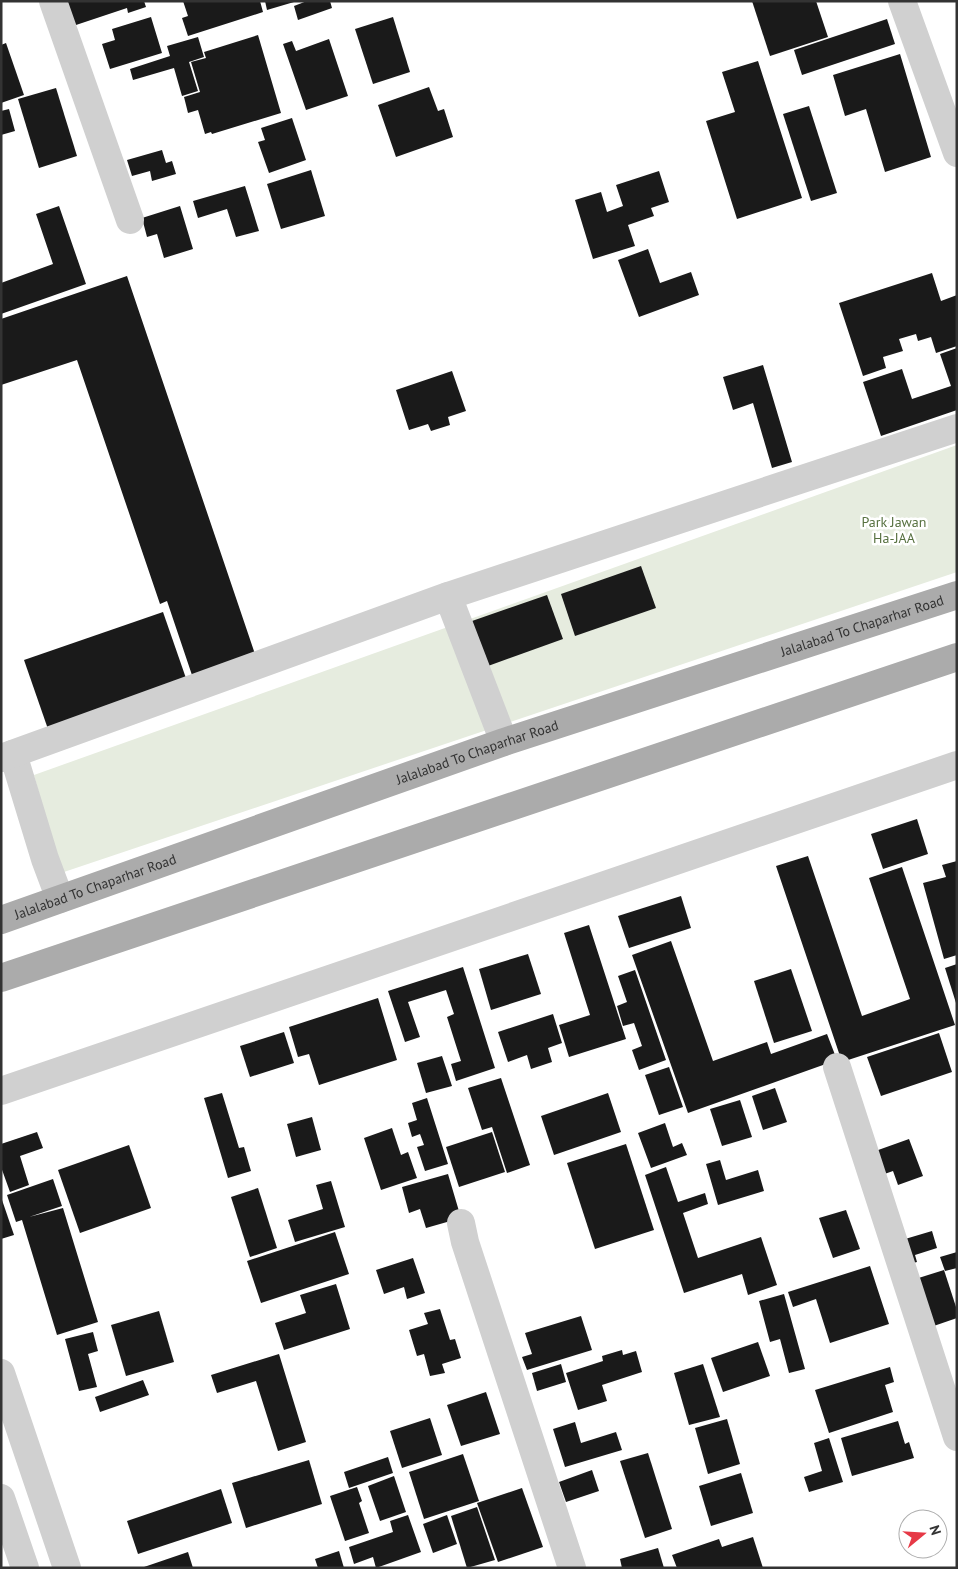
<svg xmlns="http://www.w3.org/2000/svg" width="958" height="1569" font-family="'PT Sans',sans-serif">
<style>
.green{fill:#e6ecdf}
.building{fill:#1a1a1a}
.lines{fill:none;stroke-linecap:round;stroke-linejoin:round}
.minor{stroke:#d0d0d0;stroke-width:28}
.major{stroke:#ababab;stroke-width:28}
.labels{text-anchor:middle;stroke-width:5;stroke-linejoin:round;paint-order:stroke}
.park-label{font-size:14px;fill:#56703f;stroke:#fff}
.street-label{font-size:14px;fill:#333;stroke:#fff}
</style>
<rect width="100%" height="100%" fill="#fff"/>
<polygon class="green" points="957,445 957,572 61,873 34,775"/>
<g class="building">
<polygon points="62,1 144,1 146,7 128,13 127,8 70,27"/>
<polygon points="183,1 260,1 263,12 188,36 182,18 188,16"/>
<polygon points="265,1 294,1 294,2 267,10"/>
<polygon points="307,1 330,1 332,8 298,20 294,6"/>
<polygon points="752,1 816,1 828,37 770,56"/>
<polygon points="151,17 162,53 110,69 102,44 115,40 112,29"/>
<polygon points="393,17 410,72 373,84 355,29"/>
<polygon points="887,19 895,44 802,75 794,50"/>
<polygon points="258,35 281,113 212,134 211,132 205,134 198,110 188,113 184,97 200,92 191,62 206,58 204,52"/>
<polygon points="198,37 204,57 189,62 198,91 182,96 174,68 133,80 130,69 170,56 167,46"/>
<polygon points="329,39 348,96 306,110 283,44 292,41 296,51"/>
<polygon points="6,43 24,95 1,103 1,45"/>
<polygon points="900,54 931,157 885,172 866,109 845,116 833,75"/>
<polygon points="758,61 802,198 737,219 706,121 735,112 722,72"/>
<polygon points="429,87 438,111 444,109 453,137 396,157 378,105"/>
<polygon points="56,88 77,156 39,168 18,99"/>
<polygon points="809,106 837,193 811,201 783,114"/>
<polygon points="9,109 15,131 1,135 1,111"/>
<polygon points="292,118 306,160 269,173 258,142 265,140 261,128"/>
<polygon points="162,150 166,163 172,161 176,174 152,181 150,171 132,176 127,160"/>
<polygon points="311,170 325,216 281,229 267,184"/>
<polygon points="659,171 669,202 651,208 654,216 628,225 635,246 593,259 575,200 601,192 607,212 623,206 616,185"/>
<polygon points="245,186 259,231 236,237 227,209 198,218 193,201"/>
<polygon points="59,206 86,284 1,314 1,283 53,264 36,214"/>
<polygon points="180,206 193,249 164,258 157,234 147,237 142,218"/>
<polygon points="648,249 660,283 691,272 699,295 639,317 618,260"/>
<polygon points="932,273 941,301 957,295 957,346 936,353 931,337 918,341 916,334 899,339 903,351 883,357 886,368 863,376 839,303"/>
<polygon points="127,276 258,663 195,684 167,601 160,604 77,360 1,385 1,319"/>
<polygon points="957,348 957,410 881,436 863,382 902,369 912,399 951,386 940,354"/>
<polygon points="763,365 792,462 772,468 753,403 733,410 723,377"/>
<polygon points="452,371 466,411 448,417 450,425 431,431 428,424 409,430 396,390"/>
<polygon points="641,566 656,608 575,636 561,594"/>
<polygon points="547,595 563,639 488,666 472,621"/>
<polygon points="163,612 188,684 49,732 24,660"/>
<polygon points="917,819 928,854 883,869 871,834"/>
<polygon points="808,856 862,1016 910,999 869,878 902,867 955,1025 842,1062 776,866"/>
<polygon points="957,861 957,955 944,959 923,883 946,877 942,865"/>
<polygon points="681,896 691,928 629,948 618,916"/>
<polygon points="589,925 626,1039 569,1057 559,1025 590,1015 564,933"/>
<polygon points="671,941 713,1061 767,1042 771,1054 827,1034 837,1060 688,1113 632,955"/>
<polygon points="528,954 541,994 491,1010 479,969"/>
<polygon points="957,964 957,1003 956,1003 945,968"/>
<polygon points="463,967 495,1068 456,1081 451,1064 461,1061 447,1017 454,1014 446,990 408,1002 420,1037 405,1042 388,991"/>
<polygon points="791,969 812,1031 774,1043 754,981"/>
<polygon points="635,970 666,1060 639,1070 632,1050 642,1046 634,1023 623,1026 617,1006 627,1002 618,976"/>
<polygon points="378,998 397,1060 319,1085 309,1054 298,1057 289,1027"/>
<polygon points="553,1014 562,1043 548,1048 552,1062 531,1069 527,1055 508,1062 498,1032"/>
<polygon points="284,1032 294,1063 250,1077 240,1046"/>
<polygon points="939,1033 952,1072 881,1096 867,1057"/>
<polygon points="442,1056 452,1086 426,1093 417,1063"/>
<polygon points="669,1067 683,1107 659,1115 645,1075"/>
<polygon points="501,1078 530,1165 507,1173 492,1127 482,1130 468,1088"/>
<polygon points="775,1088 787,1122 763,1130 752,1096"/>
<polygon points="222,1093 239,1148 244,1147 251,1171 228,1178 204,1098"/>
<polygon points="608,1093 621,1132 554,1155 541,1116"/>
<polygon points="427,1098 448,1164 425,1171 417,1147 424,1145 420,1134 412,1137 408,1123 417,1120 412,1103"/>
<polygon points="740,1100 752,1137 722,1146 710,1109"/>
<polygon points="312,1117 321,1150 296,1157 287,1124"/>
<polygon points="665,1123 673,1147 682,1143 687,1155 651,1168 638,1133"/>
<polygon points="392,1128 401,1155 408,1152 417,1178 381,1190 364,1138"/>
<polygon points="37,1132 43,1148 20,1156 29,1185 10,1192 1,1167 1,1144"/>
<polygon points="492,1132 505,1172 459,1187 446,1147"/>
<polygon points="909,1139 923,1176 898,1185 893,1171 876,1177 867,1154"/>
<polygon points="626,1144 654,1230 595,1249 567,1163"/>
<polygon points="129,1145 151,1208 80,1233 58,1170"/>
<polygon points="720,1160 726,1180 758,1170 764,1191 718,1205 706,1164"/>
<polygon points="666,1167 678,1202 705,1193 708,1204 683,1213 698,1258 761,1237 777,1285 748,1295 742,1274 684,1293 645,1175"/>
<polygon points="448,1174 461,1218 426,1228 420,1209 409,1213 402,1187"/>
<polygon points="53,1179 62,1206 29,1217 63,1208 98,1322 57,1335 22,1220 16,1222 7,1195"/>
<polygon points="331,1181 345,1227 295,1242 288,1220 323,1209 316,1185"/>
<polygon points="258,1188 277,1248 250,1257 231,1197"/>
<polygon points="1,1197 14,1235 1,1239"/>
<polygon points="846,1210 860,1249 833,1258 819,1218"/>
<polygon points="932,1231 937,1248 915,1255 917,1262 902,1266 895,1242"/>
<polygon points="335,1232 349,1274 261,1303 247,1261"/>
<polygon points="957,1252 957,1268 945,1271 940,1257"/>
<polygon points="413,1258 425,1293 407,1299 404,1287 384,1294 376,1270"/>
<polygon points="870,1266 889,1324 830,1343 816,1299 793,1307 788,1292"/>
<polygon points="944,1270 957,1310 957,1318 925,1329 909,1281"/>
<polygon points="336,1284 350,1329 284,1350 275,1323 306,1313 300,1295"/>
<polygon points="784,1294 805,1369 789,1373 780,1339 770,1342 759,1301"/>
<polygon points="440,1309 450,1340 455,1339 461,1358 442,1364 445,1373 430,1376 424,1354 417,1356 409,1330 428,1324 424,1313"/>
<polygon points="159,1311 174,1362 126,1376 111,1325"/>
<polygon points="581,1316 592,1350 527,1370 522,1357 532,1354 525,1333"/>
<polygon points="93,1332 98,1351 88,1354 97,1387 79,1391 65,1339"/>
<polygon points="758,1342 770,1376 723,1392 711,1358"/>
<polygon points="622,1350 623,1355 636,1351 642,1372 602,1385 607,1401 578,1410 566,1373 603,1361 602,1356"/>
<polygon points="279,1354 306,1442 278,1451 256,1381 217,1393 211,1375"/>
<polygon points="561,1364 566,1382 537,1391 532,1373"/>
<polygon points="703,1364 720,1417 689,1425 674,1373"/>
<polygon points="890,1367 894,1382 885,1385 893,1412 829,1433 815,1390"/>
<polygon points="143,1380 149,1395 100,1412 95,1397"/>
<polygon points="486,1392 500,1434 461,1446 447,1405"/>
<polygon points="430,1418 442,1455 402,1468 390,1431"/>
<polygon points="727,1419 740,1464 708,1474 695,1428"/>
<polygon points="898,1421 905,1444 909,1442 914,1458 852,1476 841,1438"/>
<polygon points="575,1422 581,1443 616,1432 622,1450 565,1467 553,1429"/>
<polygon points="829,1438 843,1482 809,1492 804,1477 822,1471 814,1443"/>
<polygon points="648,1453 672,1529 645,1538 620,1461"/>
<polygon points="463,1454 479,1501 424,1519 409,1472"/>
<polygon points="388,1457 393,1473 349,1488 344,1472"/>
<polygon points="309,1460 322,1504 246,1528 232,1483"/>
<polygon points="592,1470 599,1491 566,1502 559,1482"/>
<polygon points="741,1473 753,1513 711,1526 699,1486"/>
<polygon points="394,1476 406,1512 380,1521 368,1486"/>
<polygon points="357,1487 362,1501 359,1503 369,1533 345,1541 330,1496"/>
<polygon points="522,1488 543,1547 498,1562 477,1503"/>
<polygon points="221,1489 232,1523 138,1554 127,1521"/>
<polygon points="477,1507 495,1560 467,1568 451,1516"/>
<polygon points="408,1515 421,1552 376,1568 373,1557 354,1564 349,1547 393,1532 390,1521"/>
<polygon points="447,1515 457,1544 433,1553 423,1524"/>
<polygon points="753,1537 763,1568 677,1568 672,1555 719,1539 722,1547"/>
<polygon points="658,1548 664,1568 622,1568 620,1559"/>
<polygon points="339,1551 344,1568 318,1568 315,1559"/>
<polygon points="188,1552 193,1568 144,1568 144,1567"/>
</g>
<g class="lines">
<g class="minor">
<polyline points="53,1 130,220"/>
<polyline points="902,1 957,153"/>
<polyline points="448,596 504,742"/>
<polyline points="13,754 45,859 60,899"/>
<polyline points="1,758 448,596 957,428"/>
<polyline points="837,1067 957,1437"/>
<polyline points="1,1091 957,765"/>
<polyline points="461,1223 465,1242 572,1568"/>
<polyline points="1,1373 67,1568"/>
<polyline points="1,1498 25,1568"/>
</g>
<g class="major">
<path id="s1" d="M1,920L504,742L957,595"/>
<polyline points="1,978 957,657"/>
</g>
</g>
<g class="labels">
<g class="park-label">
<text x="894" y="527">Park Jawan<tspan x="894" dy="16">Ha-JAA</tspan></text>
</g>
<g class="street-label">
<text dy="5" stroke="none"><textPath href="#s1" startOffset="910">Jalalabad To Chaparhar Road</textPath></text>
<text dy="5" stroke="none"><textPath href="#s1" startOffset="505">Jalalabad To Chaparhar Road</textPath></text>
<text dy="5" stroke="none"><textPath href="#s1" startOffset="100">Jalalabad To Chaparhar Road</textPath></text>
</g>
</g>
<rect width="958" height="1569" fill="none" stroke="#333333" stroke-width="5"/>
<g transform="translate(923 1534) rotate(72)"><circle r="24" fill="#ffffff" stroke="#adadad"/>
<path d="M0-4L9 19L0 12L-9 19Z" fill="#e63946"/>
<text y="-8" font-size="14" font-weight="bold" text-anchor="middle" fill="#333333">N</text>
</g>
</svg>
